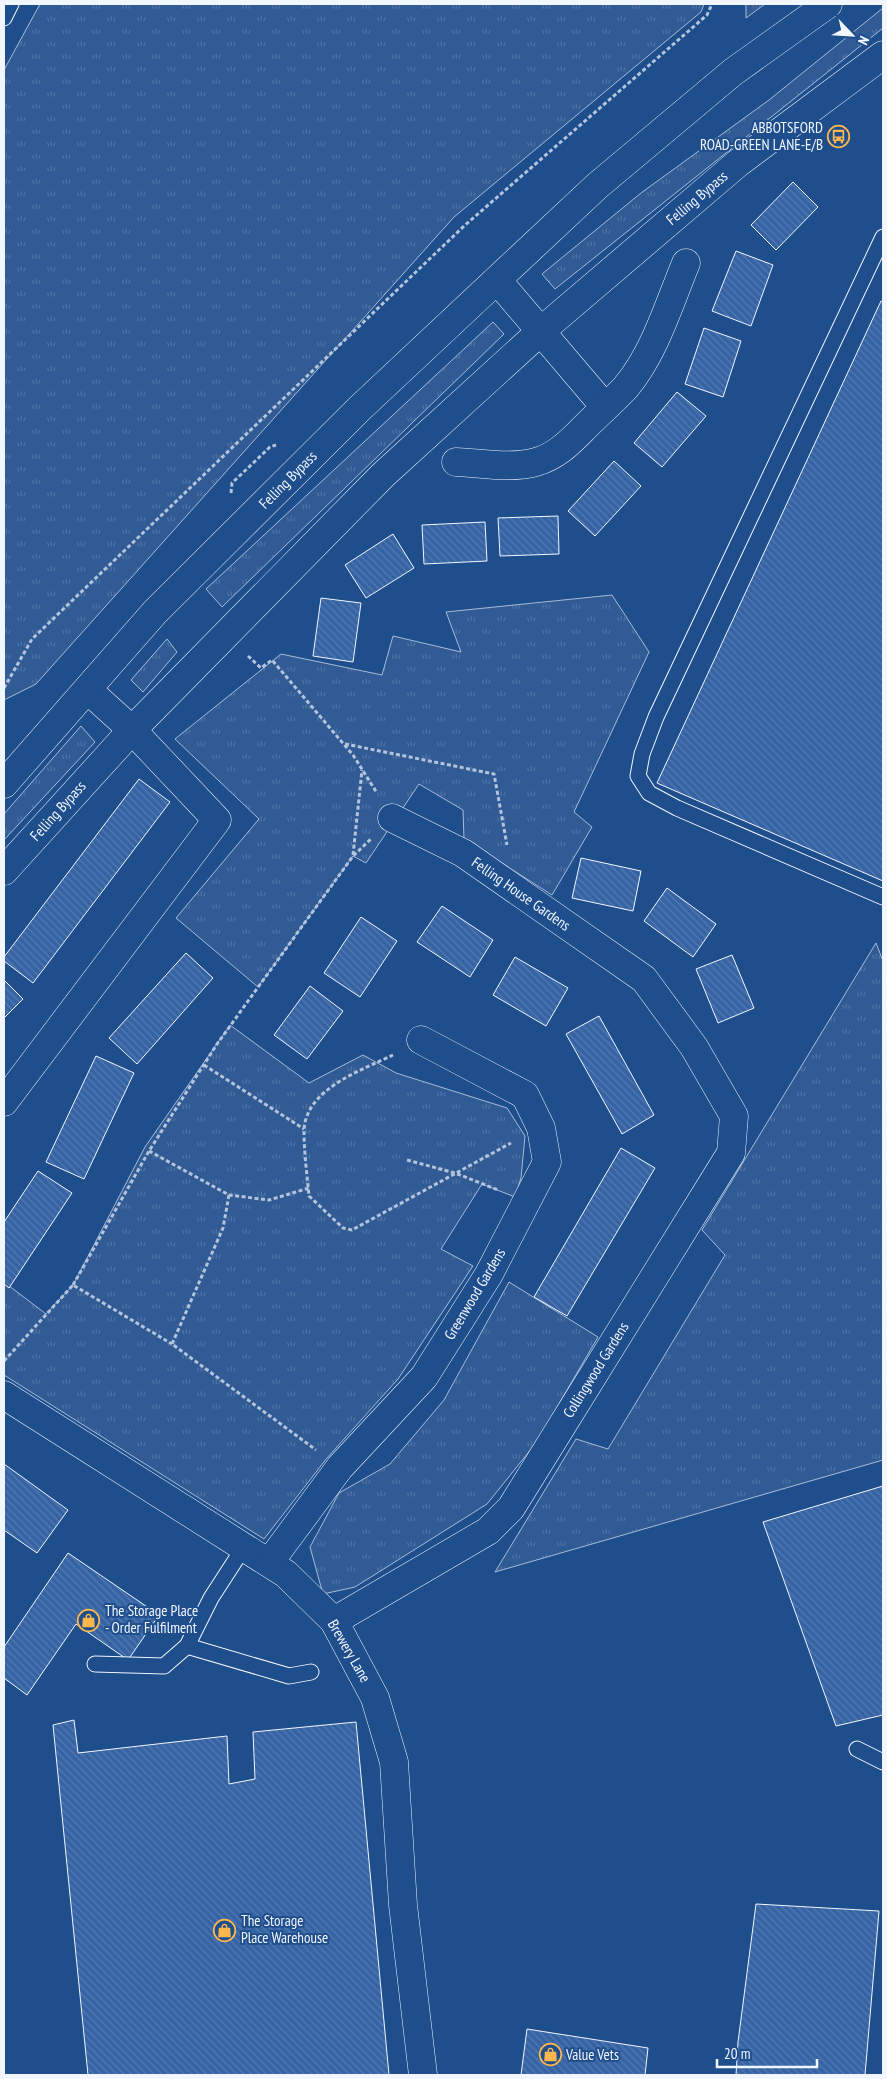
<svg xmlns="http://www.w3.org/2000/svg" width="887" height="2079" font-family="'PT Sans Narrow',sans-serif">
<style>
.grass{fill:url(#grass-tufts);stroke:#a8bbd7}
.building{fill:url(#building-back-hatch);stroke:#f2f6ff}
.lines{fill:none;stroke-linecap:round;stroke-linejoin:round}
.lane-casing{stroke:#f2f6ff;stroke-width:17}
.street-casing{stroke:#f2f6ff;stroke-width:29}
.highway-casing{stroke:#f2f6ff;stroke-width:29}
.path{stroke:#b3c4dc;stroke-width:3;stroke-dasharray:4 2.5;stroke-linecap:butt}
.lane{stroke:#1f4e8c;stroke-width:15}
.street{stroke:#1f4e8c;stroke-width:28}
.highway{stroke:#1f4e8c;stroke-width:28}
.labels{text-anchor:middle;stroke-width:4;stroke-linejoin:round;paint-order:stroke}
.poi-label{font-size:15px;fill:#f2f6ff;stroke:#1f4e8c;text-anchor:start}
.street-label{font-size:15px;fill:#f2f6ff;stroke:#1f4e8c}
</style>
<defs>
<pattern id="grass-tufts" width="24" height="20" patternUnits="userSpaceOnUse" patternTransform="scale(1.25)"><rect width="24" height="20" fill="#305b95"/><path d="M3 7l-1-3M5 7V3M7 7l1-3M15 17l-1-3M17 17v-4M19 17l1-3" fill="none" stroke="#4e73a5"/></pattern>
<pattern id="building-back-hatch" width="6" height="6" patternUnits="userSpaceOnUse" patternTransform="scale(1.25)"><rect width="6" height="6" fill="#3563a3"/><path d="M-1 5l2 2M0 0l6 6M5-1l2 2" fill="none" stroke="#537ab1"/></pattern>
</defs>
<rect width="100%" height="100%" fill="#1f4e8c"/>
<g class="grass">
<polygon points="40,4 704,4 701,12 454,217 36,684 4,700 4,70"/>
<polygon points="746,4 765,4 746,18"/>
<polygon points="883,8 883,28 555,289 542,274 641,193 769,100"/>
<polygon points="493,322 504,334 222,607 206,589"/>
<polygon points="612,595 649,652 574,812 592,827 552,895 464,839 463,810 419,784 366,863 353,856 258,987 176,918 259,819 175,739 281,654 382,675 393,636 461,652 446,612"/>
<polygon points="167,639 177,652 143,692 131,680"/>
<polygon points="81,726 95,742 4,840 4,814"/>
<polygon points="876,943 883,961 883,1460 495,1572 576,1439 608,1449 725,1255 702,1230"/>
<polygon points="230,1025 309,1083 363,1055 396,1073 507,1108 525,1136 521,1178 515,1197 482,1184 441,1249 473,1266 398,1379 327,1458 264,1539 4,1375 4,1282 46,1314 73,1285 145,1147"/>
<polygon points="509,1282 598,1337 536,1443 487,1504 355,1587 323,1594 310,1547 339,1493 390,1464 444,1400"/>
</g>
<g class="building">
<polygon points="793,182 818,207 776,250 751,225"/>
<polygon points="736,251 773,265 751,326 712,311"/>
<polygon points="881,301 883,302 883,881 657,783"/>
<polygon points="704,328 741,341 723,397 685,384"/>
<polygon points="677,392 706,416 662,467 634,443"/>
<polygon points="614,461 641,486 595,536 568,511"/>
<polygon points="558,516 559,554 500,556 498,518"/>
<polygon points="485,522 487,561 424,564 422,525"/>
<polygon points="393,534 414,568 366,598 345,565"/>
<polygon points="321,598 361,603 353,662 313,656"/>
<polygon points="139,779 170,802 33,983 4,961 4,957"/>
<polygon points="581,858 641,871 633,911 572,898"/>
<polygon points="667,888 716,924 693,957 644,921"/>
<polygon points="442,906 493,940 470,977 417,942"/>
<polygon points="361,917 397,941 360,997 324,973"/>
<polygon points="186,953 213,978 137,1064 109,1038"/>
<polygon points="732,955 754,1008 718,1023 696,969"/>
<polygon points="515,957 568,988 546,1026 493,995"/>
<polygon points="4,980 23,999 4,1018"/>
<polygon points="310,986 343,1011 307,1059 274,1035"/>
<polygon points="599,1016 654,1115 622,1134 566,1034"/>
<polygon points="96,1056 134,1073 84,1179 46,1162"/>
<polygon points="621,1148 655,1168 567,1316 534,1297"/>
<polygon points="38,1171 72,1193 9,1288 4,1284 4,1222"/>
<polygon points="4,1464 68,1510 37,1553 4,1530"/>
<polygon points="883,1486 883,1715 836,1726 763,1522"/>
<polygon points="68,1553 159,1615 128,1660 76,1624 27,1695 4,1678 4,1647"/>
<polygon points="74,1720 78,1753 227,1736 229,1784 255,1779 253,1732 356,1722 389,2075 88,2075 53,1725"/>
<polygon points="756,1904 879,1911 865,2075 736,2075 738,2042"/>
<polygon points="527,2029 648,2048 645,2075 521,2075"/>
</g>
<g class="lines">
<defs>
<g id="lane">
<polyline points="4,18 11,4"/>
<polyline points="883,237 656,717 642,754 638,776 649,793 677,808 883,897"/>
<polyline points="187,1646 289,1676 311,1672"/>
<polyline points="95,1664 164,1666 187,1646 211,1598 244,1547"/>
<polyline points="857,1749 883,1762"/>
</g>
<g id="street">
<polyline points="497,280 605,407"/>
<path d="M456,462C481,463 511,469 536,462C557,456 570,442 585,427C598,414 613,401 626,387C655,352 669,304 686,263"/>
<polyline points="4,1102 217,820 132,730 88,690"/>
<polyline points="4,1395 286,1574 334,1621 375,1698 394,1762 403,1905 423,2075"/>
<polyline points="269,1563 340,1467 424,1377 489,1274 547,1162 541,1128 525,1095 421,1040"/>
<polyline points="334,1621 488,1531 511,1508 731,1153 734,1116 694,1047 644,979 463,853 392,818"/>
</g>
<g id="highway">
<polyline points="4,784 155,612 360,408 597,186 733,72 828,4"/>
<polyline points="4,871 132,730 383,475 541,331 738,163 883,55"/>
</g>
</defs>
<use href="#lane" class="lane-casing"/>
<use href="#street" class="street-casing"/>
<use href="#highway" class="highway-casing"/>
<g class="path">
<polyline points="231,493 232,483 270,447 276,445"/>
<polyline points="248,656 261,668 272,660 353,755 377,793"/>
<polyline points="4,688 32,639 464,226 707,15 712,4"/>
<polyline points="345,744 494,774 507,845"/>
<polyline points="353,855 362,770"/>
<path d="M393,1055C362,1070 305,1089 304,1131C304,1152 307,1175 309,1196L343,1228L352,1230L511,1143"/>
<polyline points="204,1065 304,1129"/>
<polyline points="149,1151 229,1195 269,1200 309,1188"/>
<polyline points="407,1160 455,1173 498,1190"/>
<polyline points="229,1195 223,1228 172,1344 316,1450"/>
<polyline points="73,1285 149,1151 217,1044 353,856 371,839"/>
<polyline points="4,1361 73,1285 172,1344"/>
</g>
<use href="#lane" class="lane"/>
<use href="#street" class="street"/>
<use href="#highway" class="highway"/>
</g>
<defs>
<symbol id="bus-ring" viewBox="-11 -11 22 22"><circle r="9.5" fill="#1f4e8c" stroke="#ffb74d" stroke-width="1.5"/><path d="M-5-6H5V4H4V6H2V4H-2V6H-4V4H-5ZM-3.5-4V0h7V-4ZM-3.5 1.2v1.5H-2V1.2ZM2 1.2v1.5H3.5V1.2Z" fill="#ffb74d"/></symbol>
<symbol id="shop-ring" viewBox="-11 -11 22 22"><circle r="9.5" fill="#1f4e8c" stroke="#ffb74d" stroke-width="1.5"/><path d="M-5-2.5h2.3a2.7 3.5 0 0 1 5.4 0H5L5.5 6h-11ZM-1.5-2.5h3a1.5 2.3 0 0 0-3 0Z" fill="#ffb74d"/></symbol>
</defs>
<g fill-rule="evenodd">
<use href="#bus-ring" x="826" y="124" width="25" height="25"/>
<use href="#shop-ring" x="76" y="1608" width="25" height="25"/>
<use href="#shop-ring" x="212" y="1918" width="25" height="25"/>
<use href="#shop-ring" x="538" y="2042" width="25" height="25"/>
</g>
<g class="labels">
<g class="poi-label">
<text x="823" y="133" text-anchor="end">ABBOTSFORD<tspan x="823" dy="17">ROAD-GREEN LANE-E/B</tspan></text>
<text x="105" y="1616">The Storage Place<tspan x="105" dy="17">- Order Fulfilment</tspan></text>
<text x="241" y="1926">The Storage<tspan x="241" dy="17">Place Warehouse</tspan></text>
<text x="566" y="2060">Value Vets</text>
</g>
<g class="street-label">
<text transform="translate(697 198) rotate(-40)" y="5">Felling Bypass</text>
<text transform="translate(288 480) rotate(-45)" y="5">Felling Bypass</text>
<text transform="translate(58 811) rotate(-48)" y="5">Felling Bypass</text>
<text transform="translate(521 894) rotate(35)" y="5">Felling House Gardens</text>
<text transform="translate(475 1294) rotate(-59)" y="5">Greenwood Gardens</text>
<text transform="translate(596 1370) rotate(-58)" y="5">Collingwood Gardens</text>
<text transform="translate(349 1651) rotate(60)" y="5">Brewery Lane</text>
</g>
</g>
<rect width="887" height="2079" fill="none" stroke="#f2f6ff" stroke-width="10"/>
<g transform="translate(852 35) rotate(115)" stroke="#1f4e8c" stroke-width="4" paint-order="stroke">
<path d="M0-4L9 19L0 12L-9 19Z" fill="#f2f6ff"/>
<text y="-8" font-size="14" font-weight="bold" text-anchor="middle" fill="#f2f6ff">N</text>
</g>
<path d="M717 2059v8h100v-8" fill="none" stroke="#f2f6ff" stroke-width="2.5"/>
<text x="724" y="2059" font-size="15" fill="#f2f6ff" stroke="#1f4e8c" stroke-width="4" paint-order="stroke">20 m</text>
</svg>
